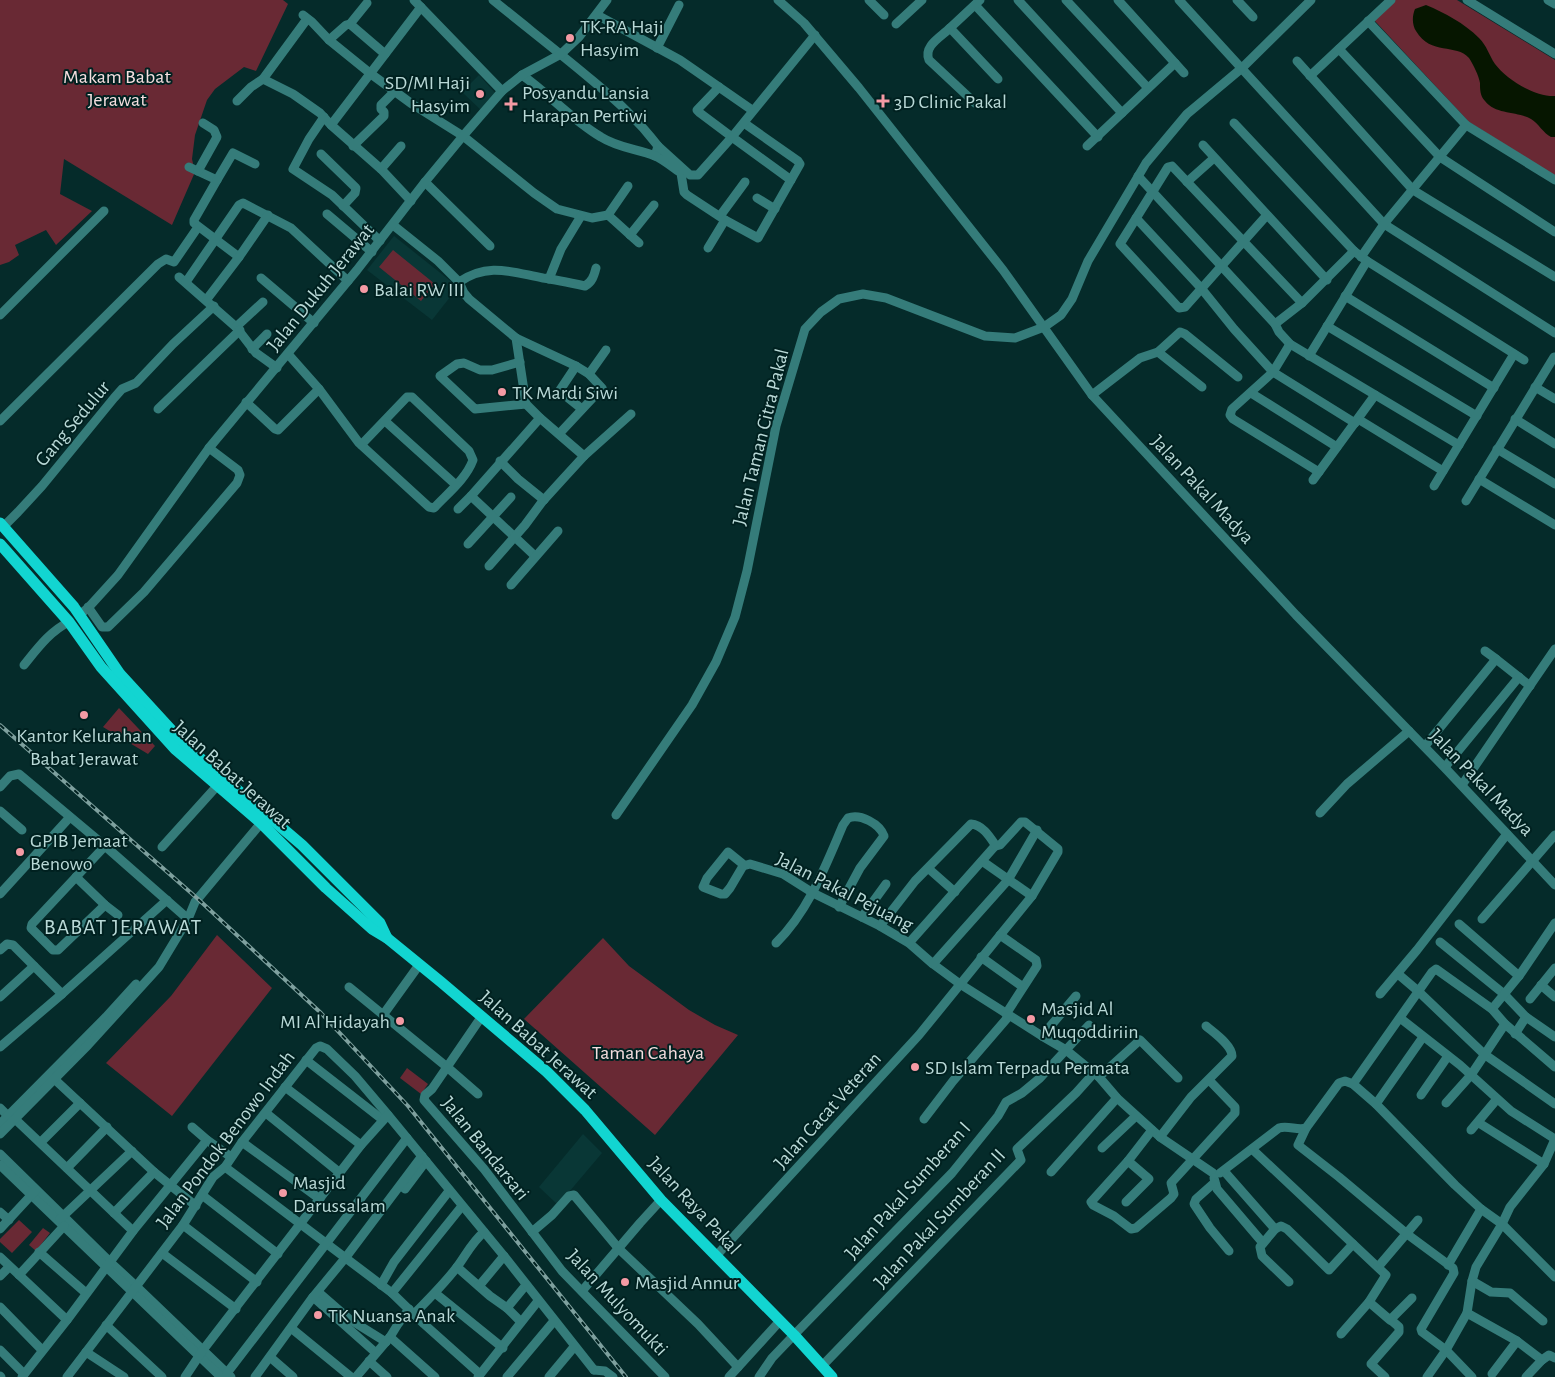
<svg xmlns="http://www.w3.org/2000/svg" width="1555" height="1377" font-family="'Alegreya Sans',sans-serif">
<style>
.built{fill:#093736}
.green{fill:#692934}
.water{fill:#061600}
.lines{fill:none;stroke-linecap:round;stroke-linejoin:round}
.minor{stroke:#357c7a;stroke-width:9}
.major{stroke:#12d5d1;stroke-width:11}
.rail-casing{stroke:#7ea09e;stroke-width:4}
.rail{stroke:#002120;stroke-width:2;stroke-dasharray:5.5;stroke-linecap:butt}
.poi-dot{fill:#f49aa4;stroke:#002120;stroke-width:2}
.labels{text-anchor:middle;stroke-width:4;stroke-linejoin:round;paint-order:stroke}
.poi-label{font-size:20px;fill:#b9d9d7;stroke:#002120;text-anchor:start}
.park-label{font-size:20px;fill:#f5dedf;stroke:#002120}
.street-label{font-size:20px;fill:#b9d9d7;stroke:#002120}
.quarter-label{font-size:22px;letter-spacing:1px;fill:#b9d9d7;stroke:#002120}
</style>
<rect width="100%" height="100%" fill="#052b2a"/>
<g class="built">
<polygon points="479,75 497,95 482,111 462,92"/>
<polygon points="394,236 458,287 432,320 367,270"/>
<polygon points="583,1134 602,1153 558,1205 539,1187"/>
</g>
<g class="green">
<polygon points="0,0 283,0 288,4 256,71 244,67 215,89 207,100 195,135 192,159 195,172 172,225 64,159 60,194 92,211 56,245 46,230 15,245 19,255 9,262 0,265"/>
<polygon points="1395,0 1457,0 1555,60 1555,176 1469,122 1374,20"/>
<polygon points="393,250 435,284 421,301 379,267"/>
<polygon points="119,708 155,746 148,754 103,727"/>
<polygon points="217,935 272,988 172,1116 106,1063 171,996"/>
<polygon points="603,938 629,966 689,1010 715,1025 738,1035 655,1135 524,1019"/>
<polygon points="407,1068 428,1084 421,1094 400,1078"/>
<polygon points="19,1220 32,1232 12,1253 0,1242 0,1239"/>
<polygon points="43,1228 50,1233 36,1251 29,1245"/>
</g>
<path class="water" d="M1426,5C1445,13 1464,23 1479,38C1487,46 1489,55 1495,64C1507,80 1535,97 1555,96V137H1551C1543,133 1539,124 1531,119C1517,111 1496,115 1485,101C1480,96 1480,89 1480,83C1479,76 1473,64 1469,58C1456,43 1431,56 1416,31C1412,25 1412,16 1415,9Z"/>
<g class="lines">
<g class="minor">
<polyline points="414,0 502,91"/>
<path d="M493,0C526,27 560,53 593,81C618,102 638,120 658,146L655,156"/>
<polyline points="778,0 804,23 859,88 1003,270 1092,395 1296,615 1447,770 1555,885"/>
<polyline points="869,0 884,15"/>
<polyline points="1018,0 1122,113"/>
<polyline points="1066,0 1148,88"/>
<polyline points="1118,0 1184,73"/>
<polyline points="1179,0 1384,224 1555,333"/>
<polyline points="1237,0 1253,17"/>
<polyline points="1467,0 1555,54"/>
<polyline points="1548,0 1555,4"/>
<polyline points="975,5 1098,137"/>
<polyline points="303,15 312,22 329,40 371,74 412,104 463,136 534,193 557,209 592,218 608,215 639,243"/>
<polyline points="597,15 680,60 752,110"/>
<polyline points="1368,21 1466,125 1555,180"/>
<polyline points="350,24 367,3"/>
<polyline points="896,24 922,0"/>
<polyline points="950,28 980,0"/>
<polyline points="329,40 346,25 350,24 385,54"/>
<polyline points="657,48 679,5"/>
<polyline points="1339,49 1440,157 1555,232"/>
<polyline points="1297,61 1413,190 1555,277"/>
<path d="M522,75C549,94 572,120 601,137C618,148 638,149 655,156C664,160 673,168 681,173L684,192L687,195L725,220L758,238L800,164L798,161L744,123"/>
<polyline points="1310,76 1391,0"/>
<polyline points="263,79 307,19"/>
<polyline points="237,101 251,87 263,79 293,94 320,113 331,125 381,169 411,201"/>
<path d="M975,103L929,60C923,46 941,37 950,28L998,79"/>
<polyline points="324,117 309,139 293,169 332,195 380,241"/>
<polyline points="1234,123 1354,251 1367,261 1524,360"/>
<polyline points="331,125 421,7"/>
<polyline points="1203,145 1327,280"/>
<polyline points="353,146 384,116 384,112 381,109 381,105 395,91"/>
<polyline points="658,146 690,175 698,175 732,137 700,113 697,110 719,87"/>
<polyline points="1087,146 1175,63"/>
<polyline points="321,154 356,188 355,193 343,206"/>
<polyline points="189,167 217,180 194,220 194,223 239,257"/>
<polyline points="381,169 401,146"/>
<polyline points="198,171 217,137 214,130 203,123"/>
<polyline points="1138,176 1275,324 1279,332 1290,344 1459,445"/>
<polyline points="217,180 233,153 255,164"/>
<polyline points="791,180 732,137 815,35"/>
<polyline points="425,182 490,246"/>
<polyline points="1187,182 1214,158"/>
<polyline points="757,198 775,209"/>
<polyline points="327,214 372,252"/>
<polyline points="608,215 628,186"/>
<polyline points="1267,215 1185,307 1179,308 1120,244 1168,167 1172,166 1302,303"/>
<polyline points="720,216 745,182"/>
<polyline points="1136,218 1201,288 1234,329 1273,372 1355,423"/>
<polyline points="393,225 438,261 459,282 464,293 469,299 516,338 526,404 540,418 584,456"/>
<polyline points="630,235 654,205"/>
<polyline points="708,248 725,220"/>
<polyline points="1361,257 1384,224 1466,125"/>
<polyline points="179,277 236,327 256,353 277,368"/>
<polyline points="261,278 314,323"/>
<polyline points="549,279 561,249 581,216"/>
<polyline points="186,282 239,205 243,203 291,228 348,281"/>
<path d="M459,282C488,262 511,272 543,278C557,280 571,283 585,286C592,282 594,276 596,268"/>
<polyline points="1345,296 1494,388"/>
<polyline points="207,299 239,257 268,215"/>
<polyline points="0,315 104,211"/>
<polyline points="1275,324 1302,303 1354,251"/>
<polyline points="1327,326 1477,416"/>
<polyline points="236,327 263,302"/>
<polyline points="516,338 576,366 589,374 606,350"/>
<polyline points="1290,344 1273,372 1232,409 1230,415 1233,419 1319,472"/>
<polyline points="252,349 267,334"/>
<polyline points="1158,352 1202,387"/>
<path d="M288,354L319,389L359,443L429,507L434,508C448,493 466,479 473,460L469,451L412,397H407L361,445"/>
<polyline points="1309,356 1367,261"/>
<polyline points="520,362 492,370 480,370 464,363 457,364 440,376 475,409 526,404"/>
<polyline points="576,366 560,390 562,393 582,409"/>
<polyline points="1535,387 1555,399"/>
<polyline points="1251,393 1337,447"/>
<polyline points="1092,395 1140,358 1158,352 1180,332 1185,334 1238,377"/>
<polyline points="246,402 275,429 278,430 319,389"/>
<polyline points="158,409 240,330"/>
<polyline points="1358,419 1443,471"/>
<polyline points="1515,419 1555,444"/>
<polyline points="0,421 158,264 166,259 174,262 198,227"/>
<polyline points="385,421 456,485"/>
<polyline points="559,434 602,388 589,374"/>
<polyline points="1497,449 1555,484"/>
<polyline points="500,461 518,479 544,500"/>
<polyline points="1479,479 1555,525"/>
<polyline points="1313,480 1375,395"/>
<polyline points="1434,486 1514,354"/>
<polyline points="1466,501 1554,357"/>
<polyline points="458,509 471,496"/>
<polyline points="3,527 18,512 42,486 114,398 122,389 136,383 173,344 214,306"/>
<polyline points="468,544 511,497"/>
<polyline points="535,556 471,496 540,418"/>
<polyline points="489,566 525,525 542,502 562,480 584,456 631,414"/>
<polyline points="511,585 558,531"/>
<polyline points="88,607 102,627 108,627 144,592 237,483 240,475 238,470 209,448"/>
<polyline points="79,615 88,608 118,575 209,448 357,270 425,182 463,136 502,91 522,75 561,54 579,37 607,0"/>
<polyline points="1485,651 1496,659"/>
<path d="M24,665C37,649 50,631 69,622"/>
<polyline points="1425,746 1496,659 1530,686"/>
<polyline points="1445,767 1519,677"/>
<polyline points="1462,785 1555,649"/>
<polyline points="0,787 10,776 19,774 105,846 188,919"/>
<polyline points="0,811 22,830"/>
<polyline points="1320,813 1347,784 1409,731"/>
<polyline points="616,815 692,705 716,662 735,617 747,571 776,426 805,329 821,312 839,299 863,294 886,298 985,336 1015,338 1044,327 1061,315 1072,299 1088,261 1146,163 1187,114 1242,68 1311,0"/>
<polyline points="162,847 217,786"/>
<polyline points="982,861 1032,896"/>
<polyline points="744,865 728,852 707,878 703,887 721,894 725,894 730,888 743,866 750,864 783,874 813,893 880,926 909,943 933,964 960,984 1042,1036 1066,1050 1099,1077 1117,1098 1160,1137 1213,1173"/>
<polyline points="929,869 955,892"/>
<polyline points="76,877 105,905 118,915"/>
<polyline points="0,894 70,817"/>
<polyline points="105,905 58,950 53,950 31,928 32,924 105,846"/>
<polyline points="862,917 886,884"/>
<polyline points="1482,919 1555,835"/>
<polyline points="1459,924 1519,976"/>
<polyline points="1000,935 1036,960 1037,966 1006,1014"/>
<polyline points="1440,942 1504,994 1526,1017"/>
<path d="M776,943C809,910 825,867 843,825L848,818C860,813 880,824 884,836L860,868L839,907"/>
<polyline points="909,943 995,846"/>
<polyline points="0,950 7,944 13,945 62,994"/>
<polyline points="981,957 1023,987"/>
<polyline points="933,964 1008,880 1037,830"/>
<polyline points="1398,974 1418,991 1484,1054 1555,1104"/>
<polyline points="1541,985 1555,997"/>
<polyline points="349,987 447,1067 478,1094"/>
<polyline points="1380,994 1417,950 1507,834"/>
<polyline points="0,997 34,966"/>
<polyline points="1530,999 1555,968"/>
<polyline points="1492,1009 1519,976 1555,923"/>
<polyline points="383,1015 419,965"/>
<polyline points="482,1016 432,1089 425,1095 424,1100 484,1169 562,1271 665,1377"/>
<polyline points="1400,1018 1460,1065 1511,1111 1555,1139"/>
<polyline points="1515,1034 1526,1017 1555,1037"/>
<polyline points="1042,1036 1076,996"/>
<polyline points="0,1047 62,994 167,900"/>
<polyline points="306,1060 383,1120"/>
<polyline points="51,1076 154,1172 196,1206"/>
<polyline points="1099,1077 1140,1040 1178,1078"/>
<polyline points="1353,1084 1432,972 1436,969 1492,1009 1505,1024 1555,1067"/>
<polyline points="285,1087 361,1145"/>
<polyline points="1421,1095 1448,1056"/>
<polyline points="1446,1103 1471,1075 1505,1024"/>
<polyline points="1376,1104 1423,1037"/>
<polyline points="0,1108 8,1116 15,1119 133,1231"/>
<polyline points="266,1113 340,1173"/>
<polyline points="924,1119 953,1081 1009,1016"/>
<polyline points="1479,1123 1544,1164"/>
<polyline points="0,1124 106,1017 136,984"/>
<polyline points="192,1127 207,1140 231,1157"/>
<polyline points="1152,1130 1128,1161 1091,1202 1093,1205 1114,1216 1131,1229 1136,1228 1171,1198 1174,1194 1171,1183 1235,1113 1235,1107 1209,1080"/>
<polyline points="1471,1130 1497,1099"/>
<polyline points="0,1134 88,1045 159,967 188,919 195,902 261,823"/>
<path d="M1160,1137L1191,1097L1232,1056C1232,1045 1214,1033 1206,1026"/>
<polyline points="41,1142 80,1103"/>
<polyline points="242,1142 320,1199"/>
<polyline points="1102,1148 1136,1116"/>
<polyline points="1252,1149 1386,1275 1369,1302 1341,1334"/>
<polyline points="0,1154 110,1262 136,1286 231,1377"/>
<polyline points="0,1165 221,1377"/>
<polyline points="225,1167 392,1293 424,1324 480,1374"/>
<polyline points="67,1168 107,1127"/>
<polyline points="1224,1171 1275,1229 1281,1226 1287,1229 1329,1270 1353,1244"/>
<polyline points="1051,1172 1117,1098"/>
<path d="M1220,1173L1279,1128C1288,1125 1298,1131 1306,1128"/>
<polyline points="1214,1178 1217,1189 1263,1243"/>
<polyline points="1214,1183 1196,1199 1194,1204 1210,1228 1229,1251"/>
<polyline points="405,1189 426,1161"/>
<polyline points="202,1195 278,1254"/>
<polyline points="1126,1202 1149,1179 1128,1161"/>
<polyline points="0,1212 9,1220"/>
<polyline points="114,1213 154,1172"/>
<polyline points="60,1219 132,1151"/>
<polyline points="183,1225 257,1282"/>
<polyline points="0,1229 36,1190"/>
<polyline points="1275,1229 1260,1247 1262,1256 1289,1282"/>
<polyline points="532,1232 552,1215 569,1196 574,1195 619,1249 698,1324 738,1367"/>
<polyline points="39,1252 86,1293"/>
<polyline points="162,1253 236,1309"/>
<path d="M716,1256L919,1035L1032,896L1058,852V849L1025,822H1021L1000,845L996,846C990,837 983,825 971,824L915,881L880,926"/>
<polyline points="0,1257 67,1320"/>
<polyline points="1448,1265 1481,1209"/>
<polyline points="457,1267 490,1296 507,1308"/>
<polyline points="1378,1267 1418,1220"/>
<polyline points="19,1275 64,1226"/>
<polyline points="0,1276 9,1267"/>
<polyline points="1472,1281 1491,1292 1510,1293 1543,1321"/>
<polyline points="381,1285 394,1262 449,1191"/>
<polyline points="479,1286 504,1256"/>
<polyline points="582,1291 640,1223 661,1200"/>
<polyline points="318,1292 349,1319 386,1342"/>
<polyline points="392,1293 462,1206"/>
<polyline points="435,1293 503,1348"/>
<polyline points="313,1297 376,1353"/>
<polyline points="1369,1302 1390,1320 1412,1298"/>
<polyline points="0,1307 42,1350"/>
<polyline points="1467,1313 1517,1341 1542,1360 1549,1355 1555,1358"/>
<path d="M414,1314C429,1299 444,1284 457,1267C466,1255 472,1242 484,1232"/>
<polyline points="521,1322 507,1308 526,1285"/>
<polyline points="106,1325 162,1377"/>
<polyline points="291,1328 351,1377"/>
<polyline points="390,1337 435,1377"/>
<polyline points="0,1350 24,1374"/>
<polyline points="86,1352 124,1377"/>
<polyline points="270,1357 293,1377"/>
<polyline points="369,1361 387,1377"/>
<polyline points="822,1366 1021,1160 1017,1149 1076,1093 1094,1073"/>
<polyline points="594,1370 605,1371 613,1377"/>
<polyline points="227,1373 407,1138"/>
<polyline points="1492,1374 1517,1341"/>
<polyline points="0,1376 1,1377"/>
<polyline points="22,1377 67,1320 133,1231 207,1140"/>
<polyline points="67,1377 183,1225 213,1177 225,1167 242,1142 316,1048 320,1046 327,1049 355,1076 388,1115 504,1256 594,1370"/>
<polyline points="185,1377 203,1350 361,1145 388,1115"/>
<polyline points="255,1377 313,1297 346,1257 422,1156"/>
<polyline points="356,1377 390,1337 398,1324 409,1309"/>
<polyline points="478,1377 538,1301"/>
<polyline points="507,1377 554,1321"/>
<polyline points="549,1377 574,1347"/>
<polyline points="729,1377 779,1322"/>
<polyline points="759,1377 772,1358 794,1335 952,1173 998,1116 1006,1102 1022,1093 1040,1078 1089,1025"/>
<polyline points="1385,1377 1371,1364 1399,1332 1399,1327 1391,1320"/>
<polyline points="1427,1377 1446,1350 1467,1313 1472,1281 1476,1267 1502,1224 1510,1207 1544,1164 1555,1139"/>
<polyline points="1472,1377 1446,1350 1422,1332 1421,1329 1454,1273 1453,1268 1407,1234 1339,1177 1298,1145 1306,1128 1339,1083 1345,1081 1353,1084 1376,1104 1455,1185 1481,1209 1502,1224 1555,1277"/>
<polyline points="1526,1377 1542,1360"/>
</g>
<g class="major">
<polyline points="0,523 74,607 120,674 186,746 302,845 380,923 387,938"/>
<polyline points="0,544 69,622 101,667 175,749 261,823 326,888 372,929 387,938 441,982 547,1072 585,1110 661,1200 794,1335 832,1377"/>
</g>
<defs>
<polyline id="rail" points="0,725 198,899 321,1013 408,1106 626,1377"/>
</defs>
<use href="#rail" class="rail-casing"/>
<use href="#rail" class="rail"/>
</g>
<g class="poi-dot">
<circle cx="570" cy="38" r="5"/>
<circle cx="480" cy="94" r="5"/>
<path d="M880.5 93.5h5v5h5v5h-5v5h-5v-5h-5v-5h5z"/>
<path d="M508.5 96.5h5v5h5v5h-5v5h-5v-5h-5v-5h5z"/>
<circle cx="364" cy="289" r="5"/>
<circle cx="502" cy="392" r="5"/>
<circle cx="84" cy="715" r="5"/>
<circle cx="20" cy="852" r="5"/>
<circle cx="1031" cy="1019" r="5"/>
<circle cx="400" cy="1021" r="5"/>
<circle cx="915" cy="1067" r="5"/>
<circle cx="283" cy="1193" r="5"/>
<circle cx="625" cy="1282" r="5"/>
<circle cx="318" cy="1315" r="5"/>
</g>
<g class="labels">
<g class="poi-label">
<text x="580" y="33">TK-RA Haji<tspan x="580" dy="23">Hasyim</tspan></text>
<text x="470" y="89" text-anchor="end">SD/MI Haji<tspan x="470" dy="23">Hasyim</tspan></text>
<text x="522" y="99">Posyandu Lansia<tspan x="522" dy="23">Harapan Pertiwi</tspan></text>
<text x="894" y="108">3D Clinic Pakal</text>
<text x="374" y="296">Balai RW III</text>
<text x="512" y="399">TK Mardi Siwi</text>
<text x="84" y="742" text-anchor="middle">Kantor Kelurahan<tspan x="84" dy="23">Babat Jerawat</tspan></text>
<text x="30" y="847">GPIB Jemaat<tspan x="30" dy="23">Benowo</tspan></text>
<text x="1041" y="1015">Masjid Al<tspan x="1041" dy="23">Muqoddiriin</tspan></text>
<text x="390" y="1028" text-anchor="end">MI Al Hidayah</text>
<text x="925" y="1074">SD Islam Terpadu Permata</text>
<text x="293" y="1189">Masjid<tspan x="293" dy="23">Darussalam</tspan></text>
<text x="635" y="1289">Masjid Annur</text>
<text x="328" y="1322">TK Nuansa Anak</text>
</g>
<g class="park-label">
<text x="117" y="83">Makam Babat<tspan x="117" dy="23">Jerawat</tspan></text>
<text x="648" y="1059">Taman Cahaya</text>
</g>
<g class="street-label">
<text transform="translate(320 287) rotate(-51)" y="7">Jalan Dukuh Jerawat</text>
<text transform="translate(72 423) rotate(-50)" y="7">Gang Sedulur</text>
<text transform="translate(760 437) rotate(-76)" y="7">Jalan Taman Citra Pakal</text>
<text transform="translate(1203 489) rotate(47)" y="7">Jalan Pakal Madya</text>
<text transform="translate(233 774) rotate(42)" y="7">Jalan Babat Jerawat</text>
<text transform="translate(1482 782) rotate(46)" y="7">Jalan Pakal Madya</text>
<text transform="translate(845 891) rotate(27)" y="7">Jalan Pakal Pejuang</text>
<text transform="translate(539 1044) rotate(42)" y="7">Jalan Babat Jerawat</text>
<text transform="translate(827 1110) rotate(-48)" y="7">Jalan Cacat Veteran</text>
<text transform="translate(225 1139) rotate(-53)" y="7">Jalan Pondok Benowo Indah</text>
<text transform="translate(486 1148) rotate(51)" y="7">Jalan Bandarsari</text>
<text transform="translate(907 1190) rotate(-48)" y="7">Jalan Pakal Sumberan I</text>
<text transform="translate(695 1205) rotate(47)" y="7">Jalan Raya Pakal</text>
<text transform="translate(939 1218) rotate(-47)" y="7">Jalan Pakal Sumberan II</text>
<text transform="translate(618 1302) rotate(47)" y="7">Jalan Mulyomukti</text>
</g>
<g class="quarter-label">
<text x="123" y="934">BABAT JERAWAT</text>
</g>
</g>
</svg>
